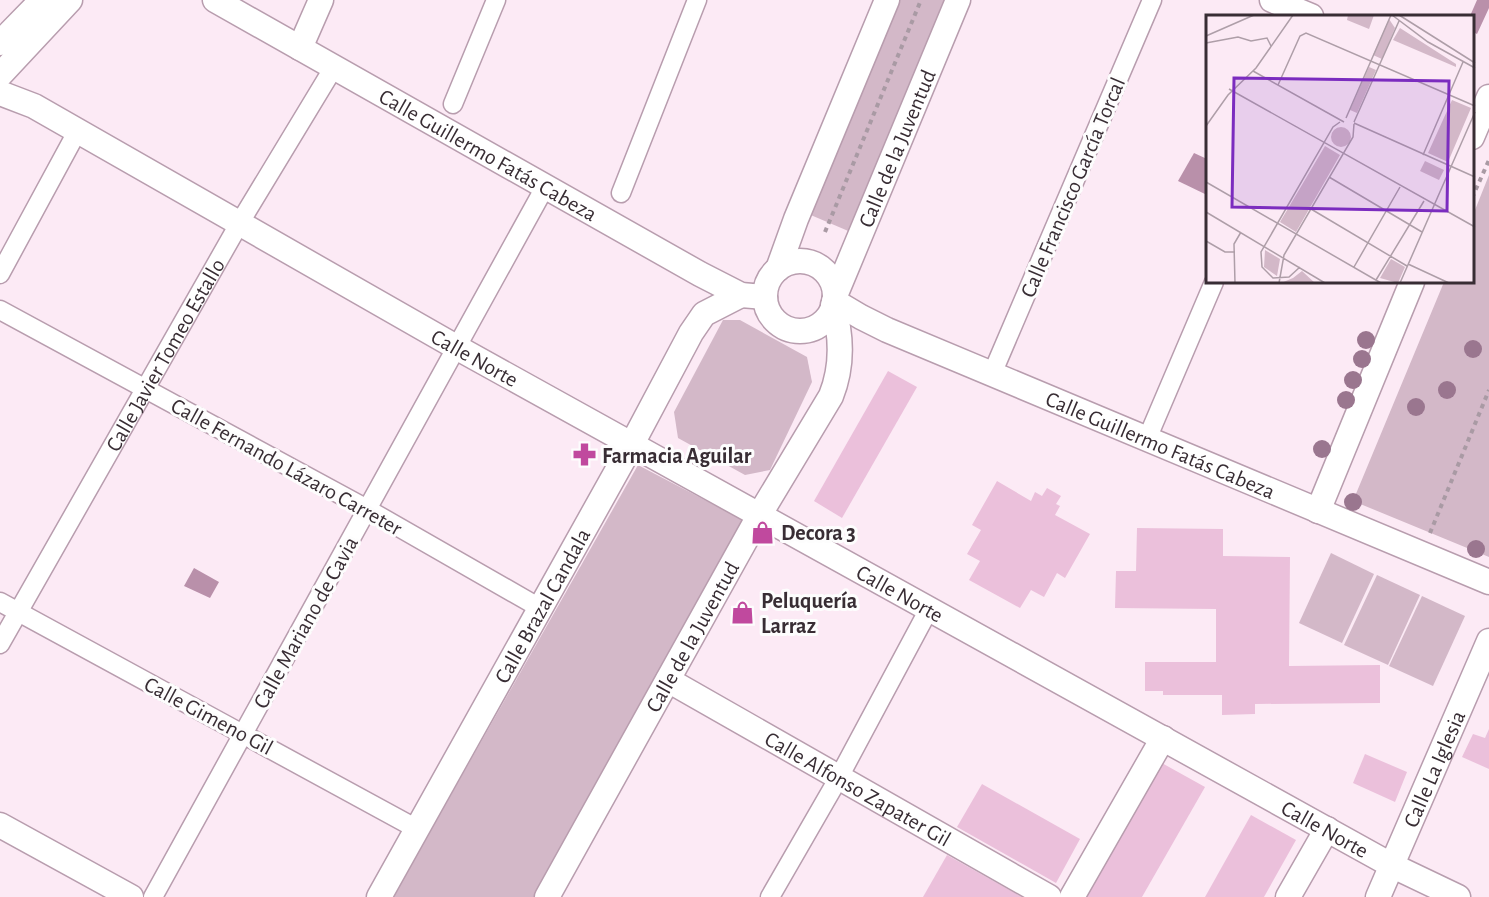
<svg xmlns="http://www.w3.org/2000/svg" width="1489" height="897" font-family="'Alegreya Sans',sans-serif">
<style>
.green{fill:#d3b8c8}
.water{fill:#b990aa}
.building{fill:#ebc0db}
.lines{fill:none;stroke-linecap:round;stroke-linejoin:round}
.pedestrian-casing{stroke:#b89dae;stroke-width:21}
.minor-casing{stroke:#b89dae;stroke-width:27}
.path{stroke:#a99aa4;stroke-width:4;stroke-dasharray:4.5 4.5;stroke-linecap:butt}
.pedestrian{stroke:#fff;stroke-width:18}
.minor{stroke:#fff;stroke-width:24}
.tree{fill:#9a768f}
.labels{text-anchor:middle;stroke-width:6;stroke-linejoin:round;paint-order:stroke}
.street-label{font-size:22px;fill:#382d34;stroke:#fdfdfd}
.poi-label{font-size:22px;font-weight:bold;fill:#382d34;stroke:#fdfdfd;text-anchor:start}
.inset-road{fill:none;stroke:#ae9ea8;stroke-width:1.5}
.view{fill:#7b2cbf;fill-opacity:0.15;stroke:#7b2cbf;stroke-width:3}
.inset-edge{fill:none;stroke:#382d34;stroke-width:3}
</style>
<rect width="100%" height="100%" fill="#fceaf5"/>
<g class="green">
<polygon points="894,0 949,0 853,233 806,213"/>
<polygon points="1489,175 1489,557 1353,501 1444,282 1472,282 1473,215"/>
<polygon points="723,320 740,320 807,357 812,382 770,470 745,475 678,438 674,412"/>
<polygon points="638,465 743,520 547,897 393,897"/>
<polygon points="1331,553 1374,574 1342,643 1299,623"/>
<polygon points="1377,575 1420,595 1388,665 1344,645"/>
<polygon points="1422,596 1465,616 1433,686 1389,666"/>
</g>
<g class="water">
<polygon points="1477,0 1489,0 1489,8 1477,34 1473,32 1472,16 1470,16"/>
<polygon points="1194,153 1207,159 1207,195 1178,181"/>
<polygon points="194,568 219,582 210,598 184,586"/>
</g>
<g class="building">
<polygon points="888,371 917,387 842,518 814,501"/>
<polygon points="997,481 1031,501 1035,492 1042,496 1047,488 1061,496 1056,504 1060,506 1055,515 1090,534 1065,578 1057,573 1044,597 1031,590 1020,608 969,580 980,561 967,554 981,530 972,525"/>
<polygon points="1137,528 1223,529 1223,556 1290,557 1289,666 1380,665 1380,703 1255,704 1255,714 1222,715 1222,695 1163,695 1163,691 1145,691 1145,662 1216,662 1216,609 1115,608 1116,571 1136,571"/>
<polygon points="1489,729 1489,769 1462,757 1473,734 1485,738"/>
<polygon points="1365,754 1407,772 1395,802 1353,783"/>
<polygon points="1160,762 1205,787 1142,897 1084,897"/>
<polygon points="982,784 1080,839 1056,883 957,827"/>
<polygon points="1251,815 1296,840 1264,897 1205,897"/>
<polygon points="947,855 1022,897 923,897"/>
</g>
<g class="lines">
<defs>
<g id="pedestrian">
<polyline points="453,104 496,0"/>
<polyline points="621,193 697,0"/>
<polyline points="0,274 78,130"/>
<polyline points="0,310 367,509 540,608"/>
<polyline points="992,374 1152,0"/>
<polyline points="1147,439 1214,282"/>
<polyline points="0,602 417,829"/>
<path id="s1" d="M0,644L239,224L334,67"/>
<polyline points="153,897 545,187"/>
<polyline points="770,897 838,779 929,609"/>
</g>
<g id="minor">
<path id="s2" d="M215,0L700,274L741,295L765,297"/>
<polyline points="1272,0 1311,16"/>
<polyline points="0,43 42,0"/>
<polyline points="300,48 321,0"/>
<polyline points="0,75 70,0"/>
<path id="s3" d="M0,93L34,106L456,347L1391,865L1458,897"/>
<polyline points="1472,137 1489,97"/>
<circle cx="800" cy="296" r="35"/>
<polyline points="778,269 796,219 887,0"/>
<path id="s4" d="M835,296L958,0"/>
<path id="s5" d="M834,301L861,317L887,330L1489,582"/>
<polyline points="1318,511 1412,282"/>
<path id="s6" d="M668,680L1049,897"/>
<polyline points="0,825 131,897"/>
<path id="s7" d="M379,897L632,444L691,333L704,314L741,295"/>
<path id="s8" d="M547,897L760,514L831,396C843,366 842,336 833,305"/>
<polyline points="1072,897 1163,738"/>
<polyline points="1288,897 1327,829"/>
<path id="s9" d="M1378,897L1489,641"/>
</g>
</defs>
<use href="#pedestrian" class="pedestrian-casing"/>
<use href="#minor" class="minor-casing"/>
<g class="path">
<polyline points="1472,198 1489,160"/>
<polyline points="825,232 921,0"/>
<polyline points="1430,533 1489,390"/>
</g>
<use href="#pedestrian" class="pedestrian"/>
<use href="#minor" class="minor"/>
</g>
<g class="tree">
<circle cx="1366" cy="340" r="9"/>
<circle cx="1473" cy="349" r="9"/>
<circle cx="1362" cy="359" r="9"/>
<circle cx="1353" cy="380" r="9"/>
<circle cx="1447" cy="390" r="9"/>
<circle cx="1346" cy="400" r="9"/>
<circle cx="1416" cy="407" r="9"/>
<circle cx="1322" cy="449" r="9"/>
<circle cx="1353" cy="502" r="9"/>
<circle cx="1476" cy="549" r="9"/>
</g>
<defs>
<symbol id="pharmacy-bare" viewBox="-9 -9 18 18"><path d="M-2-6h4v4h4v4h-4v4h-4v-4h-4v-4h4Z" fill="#c0499e" stroke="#fdfdfd" stroke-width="2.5" paint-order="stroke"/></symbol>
<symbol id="shop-bare" viewBox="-9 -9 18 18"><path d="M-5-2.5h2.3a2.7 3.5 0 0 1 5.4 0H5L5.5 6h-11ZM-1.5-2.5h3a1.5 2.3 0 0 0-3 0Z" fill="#c0499e" stroke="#fdfdfd" stroke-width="2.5" paint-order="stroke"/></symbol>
</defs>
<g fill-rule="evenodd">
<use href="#pharmacy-bare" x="568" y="438" width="33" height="33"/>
<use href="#shop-bare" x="746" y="516" width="33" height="33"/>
<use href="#shop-bare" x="726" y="596" width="33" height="33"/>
</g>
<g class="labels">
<g class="street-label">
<text dy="8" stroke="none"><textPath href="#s4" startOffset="160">Calle de la Juventud</textPath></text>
<text dy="8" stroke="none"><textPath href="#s2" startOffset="314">Calle Guillermo Fatás Cabeza</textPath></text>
<text transform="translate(1072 187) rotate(-67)" y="8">Calle Francisco García Torcal</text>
<text dy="8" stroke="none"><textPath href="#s1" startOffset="333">Calle Javier Tomeo Estallo</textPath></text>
<text dy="8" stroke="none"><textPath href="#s3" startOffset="544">Calle Norte</textPath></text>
<text dy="8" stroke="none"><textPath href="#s5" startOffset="357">Calle Guillermo Fatás Cabeza</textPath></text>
<text transform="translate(287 466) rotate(29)" y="8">Calle Fernando Lázaro Carreter</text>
<text dy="8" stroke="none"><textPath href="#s3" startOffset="1030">Calle Norte</textPath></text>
<text dy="8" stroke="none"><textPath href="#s7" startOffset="334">Calle Brazal Candala</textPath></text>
<text transform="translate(305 622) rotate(-61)" y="8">Calle Mariano de Cavia</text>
<text dy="8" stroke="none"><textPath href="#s8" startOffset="298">Calle de la Juventud</textPath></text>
<text transform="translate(209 715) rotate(28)" y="8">Calle Gimeno Gil</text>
<text dy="8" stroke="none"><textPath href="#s9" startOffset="140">Calle La Iglesia</textPath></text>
<text dy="8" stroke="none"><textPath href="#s6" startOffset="219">Calle Alfonso Zapater Gil</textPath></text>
<text dy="8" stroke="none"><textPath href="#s3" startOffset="1516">Calle Norte</textPath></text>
</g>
<g class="poi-label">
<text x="602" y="463">Farmacia Aguilar</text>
<text x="781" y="540">Decora 3</text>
<text x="761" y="608">Peluquería<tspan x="761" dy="25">Larraz</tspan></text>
</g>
</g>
<g transform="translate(1206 15)">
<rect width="268" height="268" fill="#fceaf5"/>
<path d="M142,0H168L163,14L141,5ZM183,4L189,13L176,44L167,40ZM194,13L250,49V52L187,25ZM163,52L170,55L151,98L144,95ZM246,85L265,93L242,147L222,138ZM125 122a10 10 0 1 1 20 0a10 10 0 1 1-20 0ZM119,131L134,140L90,217L74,207ZM219,146L238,155L233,165L214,156ZM59,235L74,244L71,261L58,252ZM185,244L199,252L192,268L174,263ZM96,256L109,268H75L87,263Z" fill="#d3b8c8"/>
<path class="inset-road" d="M186,0L222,27L269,53M193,0L269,48M0,21L48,0M0,28L32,22L45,26L61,23L65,31M47,56L138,107M72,70L94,21L100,18L269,91M23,74L269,212M140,103L185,0M148,107L193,6M148,108L269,162M0,111L22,80L50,53L87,0M217,140L257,47M123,162L216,217M0,167L175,268M105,194L201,251M0,197L119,268M0,226L19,237H29M202,249L243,268M94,252L83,262L67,263L56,252L55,237L127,112L134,107M148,252L194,172M170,265L218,186M29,268L28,229L35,217M73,268L78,240L147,122L148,109M194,268L269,97"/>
<path class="view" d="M28,63L243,66L241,196L26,192Z"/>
<rect width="268" height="268" class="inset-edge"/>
</g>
</svg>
